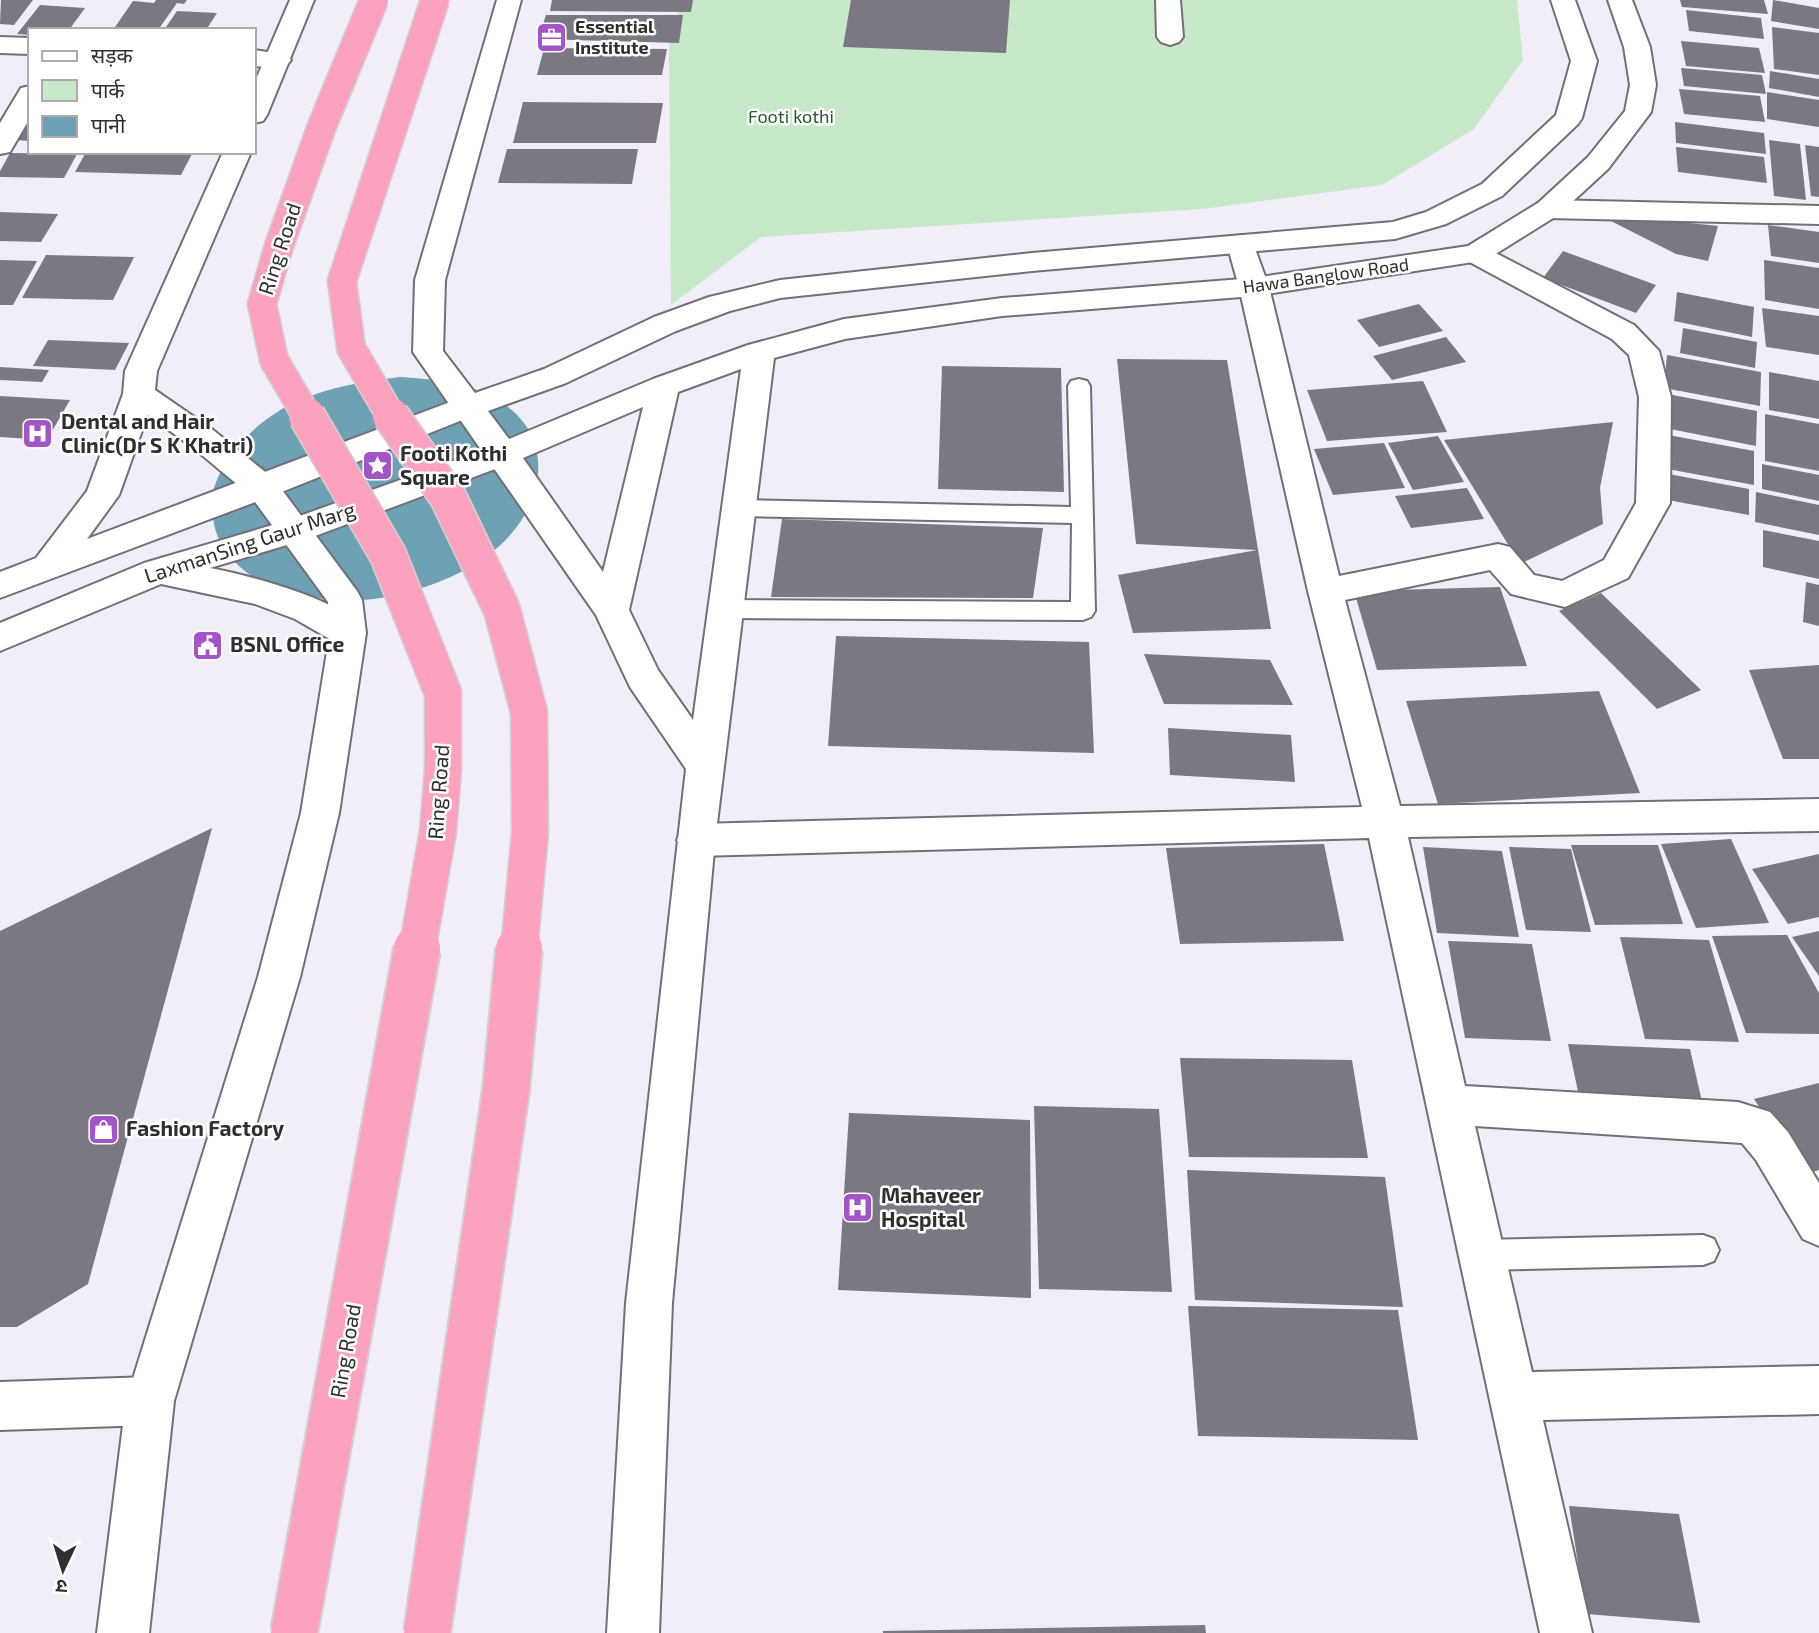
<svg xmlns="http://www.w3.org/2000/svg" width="1819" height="1633" font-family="'Exo 2','Noto Sans Devanagari',sans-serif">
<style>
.green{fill:#c8e8ca}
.water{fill:#6da1b3}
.building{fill:#7b7883}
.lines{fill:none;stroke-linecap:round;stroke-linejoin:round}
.service-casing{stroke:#726f79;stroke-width:4}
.minor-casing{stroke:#726f79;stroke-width:4}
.tertiary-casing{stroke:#726f79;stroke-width:4}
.secondary-casing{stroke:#726f79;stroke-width:4}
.service{fill:#fff;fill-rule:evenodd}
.minor{fill:#fff;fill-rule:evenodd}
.tertiary{fill:#fff;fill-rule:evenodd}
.secondary{fill:#fff;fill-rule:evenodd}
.trunk-bridge-far2-casing{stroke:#d1d1d2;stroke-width:31;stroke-linecap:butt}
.trunk-bridge-far1-casing{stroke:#d1d1d2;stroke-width:39;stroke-linecap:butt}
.trunk-bridge-casing{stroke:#d1d1d2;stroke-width:50;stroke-linecap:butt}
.trunk-bridge-far2{stroke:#fca2be;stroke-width:28}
.trunk-bridge-far1{stroke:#fca2be;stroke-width:36}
.trunk-bridge{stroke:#fca2be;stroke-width:46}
.labels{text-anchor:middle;stroke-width:5;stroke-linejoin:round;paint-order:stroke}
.far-poi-label{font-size:18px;font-weight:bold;fill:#2f2e32;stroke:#fff;text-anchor:start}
.far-park-label{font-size:18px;fill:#24592d;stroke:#fff}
.far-street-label{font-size:18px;fill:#2f2e32;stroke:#fff}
.street-label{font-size:21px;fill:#2f2e32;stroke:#fff}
.poi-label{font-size:21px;font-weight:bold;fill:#2f2e32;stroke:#fff;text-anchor:start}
</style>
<rect width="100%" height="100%" fill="#f1eefa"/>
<polygon class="green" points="682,0 1517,0 1523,60 1474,129 1382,185 1202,209 761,237 671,305 669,47"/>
<path class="water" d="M400,377C431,379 460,381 488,395C561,429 548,509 491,553C452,584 382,605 332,600C320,599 308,595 296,593C256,586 217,558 213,517C212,510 210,502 212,496C218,468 237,444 258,426C298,392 350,383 400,377Z"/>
<g class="building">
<polygon points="1,0 33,0 14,25 0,24"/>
<polygon points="156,0 187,0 184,4 177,3 158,30 113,30 133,1 154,3"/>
<polygon points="552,0 693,0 691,12 550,11"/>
<polygon points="851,0 1010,0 1006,53 843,47"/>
<polygon points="1680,0 1764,0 1768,14 1682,7"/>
<polygon points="1773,0 1819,8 1819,29 1771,21"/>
<polygon points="40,5 85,8 69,30 30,30 30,35 17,34"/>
<polygon points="1686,10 1761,18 1764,39 1689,31"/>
<polygon points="177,11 217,13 206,30 164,30"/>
<polygon points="546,15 683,15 679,43 538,39"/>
<polygon points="1772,27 1819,33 1819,75 1774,69"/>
<polygon points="1681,41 1759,48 1765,73 1686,66"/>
<polygon points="544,48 667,49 662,75 537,75"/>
<polygon points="1681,68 1762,75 1766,94 1684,86"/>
<polygon points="1770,71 1819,79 1819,97 1769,88"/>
<polygon points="1679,89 1760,96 1765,122 1684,114"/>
<polygon points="1767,92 1819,100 1819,127 1767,119"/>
<polygon points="523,102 663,103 656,143 513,143"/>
<polygon points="1675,122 1764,133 1766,154 1676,143"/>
<polygon points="26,124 30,124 30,141 15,140"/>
<polygon points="1769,140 1800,144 1806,200 1774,196"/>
<polygon points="1805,145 1819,147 1819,197 1811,196"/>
<polygon points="1676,147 1764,157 1767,183 1678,172"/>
<polygon points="507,149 638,149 632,184 498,183"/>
<polygon points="86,152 193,152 181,175 75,172"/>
<polygon points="10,153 77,154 64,178 0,177 0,171"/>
<polygon points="0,212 58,214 41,242 0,241"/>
<polygon points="1595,213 1718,226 1708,261 1676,254"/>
<polygon points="1768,225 1819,232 1819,263 1771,256"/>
<polygon points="1563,251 1656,285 1636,313 1543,278"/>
<polygon points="46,255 134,257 113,300 22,298"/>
<polygon points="0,260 37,261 13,305 0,305"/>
<polygon points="1764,260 1819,268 1819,309 1765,300"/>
<polygon points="1677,292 1754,307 1752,337 1674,321"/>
<polygon points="1419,304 1443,331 1379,347 1357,320"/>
<polygon points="1762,308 1819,316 1819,355 1766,347"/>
<polygon points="1683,328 1757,342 1755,368 1680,353"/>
<polygon points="1446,337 1466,362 1392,380 1373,356"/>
<polygon points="48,340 129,343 115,370 33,366"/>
<polygon points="1667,355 1761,372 1760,406 1664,388"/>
<polygon points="1117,359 1227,360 1271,629 1133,633 1118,575 1257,550 1136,544"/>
<polygon points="942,366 1061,368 1064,492 938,489"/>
<polygon points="0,367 49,370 42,382 0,380"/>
<polygon points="1769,372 1819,381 1819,419 1769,410"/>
<polygon points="1423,381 1447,432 1327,441 1307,390"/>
<polygon points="1662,393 1757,411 1756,446 1660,427"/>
<polygon points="0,396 70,400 47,440 0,437"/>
<polygon points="1765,414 1819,424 1819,471 1765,461"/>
<polygon points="1613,422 1600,488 1603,524 1520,564 1444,440"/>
<polygon points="1663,434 1754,451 1754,485 1662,468"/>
<polygon points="1438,436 1464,482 1413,490 1388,443"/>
<polygon points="1384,443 1405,488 1333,495 1314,449"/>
<polygon points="1762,464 1819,475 1819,501 1762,489"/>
<polygon points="1663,473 1749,489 1749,515 1662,499"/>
<polygon points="1467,488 1484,519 1411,528 1395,496"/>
<polygon points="1756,492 1819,505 1819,535 1755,522"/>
<polygon points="782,519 1043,528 1033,598 771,597"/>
<polygon points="1763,530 1819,541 1819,579 1763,567"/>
<polygon points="1806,582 1819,585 1819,626 1803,622"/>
<polygon points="1500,587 1527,666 1377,670 1354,591"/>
<polygon points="1601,593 1701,690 1657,709 1559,611"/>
<polygon points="836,636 1089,642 1094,753 828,746"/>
<polygon points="1144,654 1270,660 1293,705 1164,704"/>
<polygon points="1819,665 1819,759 1783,759 1749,670"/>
<polygon points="1599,691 1640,793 1438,804 1406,701"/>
<polygon points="1168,728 1291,735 1295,782 1170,775"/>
<polygon points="212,828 88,1284 17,1327 0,1327 0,931"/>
<polygon points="1731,839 1769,923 1696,928 1661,844"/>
<polygon points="1324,844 1344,941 1180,944 1166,848"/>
<polygon points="1571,845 1658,845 1683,924 1595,925"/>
<polygon points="1423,847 1502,851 1519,937 1437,933"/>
<polygon points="1509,847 1571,849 1591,932 1526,930"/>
<polygon points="1819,854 1819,917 1788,924 1752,869"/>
<polygon points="1819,931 1819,976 1792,937"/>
<polygon points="1787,935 1819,993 1819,1034 1746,1033 1712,936"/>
<polygon points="1620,937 1709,940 1739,1042 1645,1039"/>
<polygon points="1448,941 1532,944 1551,1041 1465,1038"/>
<polygon points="1568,1044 1690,1049 1703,1106 1580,1101"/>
<polygon points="1180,1058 1352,1060 1368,1158 1189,1157"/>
<polygon points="1819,1083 1819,1170 1802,1175 1754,1099"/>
<polygon points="1034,1106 1159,1109 1172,1292 1039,1289"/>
<polygon points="849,1113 1030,1120 1031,1298 838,1290"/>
<polygon points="1187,1170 1385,1177 1403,1307 1195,1300"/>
<polygon points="1188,1306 1398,1310 1418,1440 1198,1436"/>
<polygon points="1569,1506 1679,1514 1700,1623 1586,1614"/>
<polygon points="1205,1625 1206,1633 883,1633 883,1631"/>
</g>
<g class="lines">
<defs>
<g id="service">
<polygon points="1079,379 1087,381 1090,386 1095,611 1091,617 1083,620 725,618 717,615 713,609 717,603 725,600 1071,602 1072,523 739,516 731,514 728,508 731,502 739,500 1071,507 1068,386 1071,381"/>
<polygon points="1703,1235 1714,1239 1719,1250 1714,1261 1703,1265 1483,1270 1472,1266 1467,1255 1472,1244 1483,1240"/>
</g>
<g id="minor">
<polygon points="1156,0 1180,0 1183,37 1179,42 1170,45 1161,42 1157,37"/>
<polygon points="0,37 30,38 30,54 0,53"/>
<polygon points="254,50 287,55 291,60 287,65 278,68 254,66"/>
<polygon points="30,86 30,118 10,152 0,154 0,123 21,88"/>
<polygon points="1548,200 1819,206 1819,224 1548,218 1538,215 1534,209 1538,203"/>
<polygon points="1241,235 1251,238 1269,287 1339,576 1498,544 1510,547 1534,575 1562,581 1604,560 1636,503 1639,397 1629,355 1612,339 1466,260 1461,254 1466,248 1476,245 1486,248 1634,325 1659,351 1671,397 1670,503 1628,578 1565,607 1511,594 1490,570 1345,600 1400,806 1819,799 1819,831 1408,837 1465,1086 1738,1102 1770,1112 1788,1132 1819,1183 1819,1246 1803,1239 1756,1160 1742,1143 1475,1126 1532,1372 1819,1366 1819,1414 1543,1420 1592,1633 1540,1633 1369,838 696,856 682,851 677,840 682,829 696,824 1362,807 1308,591 1239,287 1227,244 1231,238"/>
<polygon points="150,1377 167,1384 174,1401 167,1418 150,1425 0,1430 0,1382"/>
</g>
<g id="tertiary">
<polygon points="290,0 314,0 267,115 263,121 254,123 254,84"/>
<path d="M497,0H521L445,280L443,351L475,393L544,369L654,317L709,297L780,280L1032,253L1393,222L1426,212L1482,184L1556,115L1571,61L1551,0H1575L1597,61L1582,118L1578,124L1502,196L1446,224L1395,239L1032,271L780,298L730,311L676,331L566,383L488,411L509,439L653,379L748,345L844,319L1002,298L1254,278L1468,246L1538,203L1588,157L1625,111L1630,85L1624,47L1608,0H1632L1650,47L1656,85L1651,112L1608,169L1558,215L1486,260L1254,296L1002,316L845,339L774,358L715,840L672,1303L659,1633H607L626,1303L686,769L630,687L596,615L413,352L415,280ZM741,369L693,720L658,670L629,610L678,392ZM643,407L603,572L523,458Z"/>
<polygon points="223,152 251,152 157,371 155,390 213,430 274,479 357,591 362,600 366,633 339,813 300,977 174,1401 149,1633 97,1633 126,1401 258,977 301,813 330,633 328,602 250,495 191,446 128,401 123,394 125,371"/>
</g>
<g id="secondary">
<polygon points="139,384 150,387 155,394 119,495 87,539 458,399 469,395 480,399 485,406 480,413 274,495 0,598 0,572 36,558 87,491 123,394 128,387"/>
<path d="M503,443L514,446L519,454L514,462L307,539L210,568C247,575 347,600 366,633L361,642L348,646L335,642L295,619L255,604L161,584L0,651V623L144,563L283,522Z"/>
</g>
</defs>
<use href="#service" class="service-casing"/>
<use href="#minor" class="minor-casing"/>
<use href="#tertiary" class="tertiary-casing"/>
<use href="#secondary" class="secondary-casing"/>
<use href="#service" class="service"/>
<use href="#minor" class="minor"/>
<use href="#tertiary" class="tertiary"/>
<use href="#secondary" class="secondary"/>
<defs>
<g id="trunk-bridge-far2">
<polyline points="308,418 274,360 262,304 279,246 322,126 374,0"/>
<polyline points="392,418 351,348 342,281 435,0"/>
</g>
<g id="trunk-bridge-far1">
<polyline points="307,416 388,555 443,693 443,770 438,831 417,951"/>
<polyline points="391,416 448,497 502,610 529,712 530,833 519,951"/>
</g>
<g id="trunk-bridge">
<polyline points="294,1633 417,949"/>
<polyline points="427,1633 506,1090 519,949"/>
</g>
</defs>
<use href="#trunk-bridge-far2" class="trunk-bridge-far2-casing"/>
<use href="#trunk-bridge-far1" class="trunk-bridge-far1-casing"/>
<use href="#trunk-bridge" class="trunk-bridge-casing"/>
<use href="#trunk-bridge-far2" class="trunk-bridge-far2"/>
<use href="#trunk-bridge-far1" class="trunk-bridge-far1"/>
<use href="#trunk-bridge" class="trunk-bridge"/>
</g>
<defs>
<symbol id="office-square" viewBox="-11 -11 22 22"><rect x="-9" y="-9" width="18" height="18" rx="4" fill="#a355c7" stroke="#fff"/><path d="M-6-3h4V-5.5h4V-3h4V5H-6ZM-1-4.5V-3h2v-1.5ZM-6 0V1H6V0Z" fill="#fff"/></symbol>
<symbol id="hospital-square" viewBox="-11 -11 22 22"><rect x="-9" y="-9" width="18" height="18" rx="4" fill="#a355c7" stroke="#fff"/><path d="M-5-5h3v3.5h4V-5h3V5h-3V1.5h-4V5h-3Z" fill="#fff"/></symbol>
<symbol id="sight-square" viewBox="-11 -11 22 22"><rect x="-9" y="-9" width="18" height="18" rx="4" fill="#a355c7" stroke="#fff"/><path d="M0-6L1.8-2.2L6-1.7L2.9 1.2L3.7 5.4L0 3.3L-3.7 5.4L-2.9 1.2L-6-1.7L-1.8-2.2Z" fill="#fff"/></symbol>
<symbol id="civic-square" viewBox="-11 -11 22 22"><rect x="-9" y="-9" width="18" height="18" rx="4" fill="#a355c7" stroke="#fff"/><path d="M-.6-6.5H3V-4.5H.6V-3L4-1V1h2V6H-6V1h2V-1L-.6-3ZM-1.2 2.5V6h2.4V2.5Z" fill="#fff"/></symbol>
<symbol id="shop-square" viewBox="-11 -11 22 22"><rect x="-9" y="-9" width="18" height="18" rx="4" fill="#a355c7" stroke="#fff"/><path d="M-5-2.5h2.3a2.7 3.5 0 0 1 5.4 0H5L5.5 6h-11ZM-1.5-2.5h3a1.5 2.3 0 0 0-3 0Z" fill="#fff"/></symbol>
</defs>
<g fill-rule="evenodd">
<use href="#office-square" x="534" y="20" width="35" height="35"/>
<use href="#hospital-square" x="20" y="416" width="35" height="35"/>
<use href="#sight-square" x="360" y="448" width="35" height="35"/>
<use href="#civic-square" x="190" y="628" width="35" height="35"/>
<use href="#shop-square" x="86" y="1112" width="35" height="35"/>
<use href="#hospital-square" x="840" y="1190" width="35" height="35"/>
</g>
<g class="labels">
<g class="far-poi-label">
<text x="575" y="33">Essential<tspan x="575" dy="21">Institute</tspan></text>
</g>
<g class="far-park-label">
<text x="791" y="123">Footi kothi</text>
</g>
<g class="far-street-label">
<text transform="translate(1326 276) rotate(-8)" y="6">Hawa Banglow Road</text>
</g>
<g class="street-label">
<text transform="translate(280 249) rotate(-72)" y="7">Ring Road</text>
<text transform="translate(250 543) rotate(-18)" y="7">LaxmanSing Gaur Marg</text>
<text transform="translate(439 792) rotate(-86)" y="7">Ring Road</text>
<text transform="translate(346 1351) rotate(-80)" y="7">Ring Road</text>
</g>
<g class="poi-label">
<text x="61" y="429">Dental and Hair<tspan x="61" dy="24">Clinic(Dr S K Khatri)</tspan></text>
<text x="400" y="461">Footi Kothi<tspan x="400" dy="24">Square</tspan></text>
<text x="230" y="652">BSNL Office</text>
<text x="126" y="1136">Fashion Factory</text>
<text x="881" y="1203">Mahaveer<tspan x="881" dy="24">Hospital</tspan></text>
</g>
</g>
<rect x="28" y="28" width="228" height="126" fill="#ffffff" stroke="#acabad" stroke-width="2"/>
<rect x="42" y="51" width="35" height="10" fill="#ffffff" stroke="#acabad" stroke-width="2"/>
<text x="91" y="63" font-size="21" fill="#2f2e32">सड़क</text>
<rect x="42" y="80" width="35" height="21" fill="#c8e8ca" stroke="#acabad" stroke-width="2"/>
<text x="91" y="98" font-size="21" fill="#2f2e32">पार्क</text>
<rect x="42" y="116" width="35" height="21" fill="#6da1b3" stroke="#acabad" stroke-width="2"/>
<text x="91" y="133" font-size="21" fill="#2f2e32">पानी</text>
<g transform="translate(63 1570) rotate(184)" stroke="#ffffff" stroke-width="5" paint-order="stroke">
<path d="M0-5L12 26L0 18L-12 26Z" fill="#2f2e32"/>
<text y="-10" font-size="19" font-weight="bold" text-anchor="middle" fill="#2f2e32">उ</text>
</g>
</svg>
